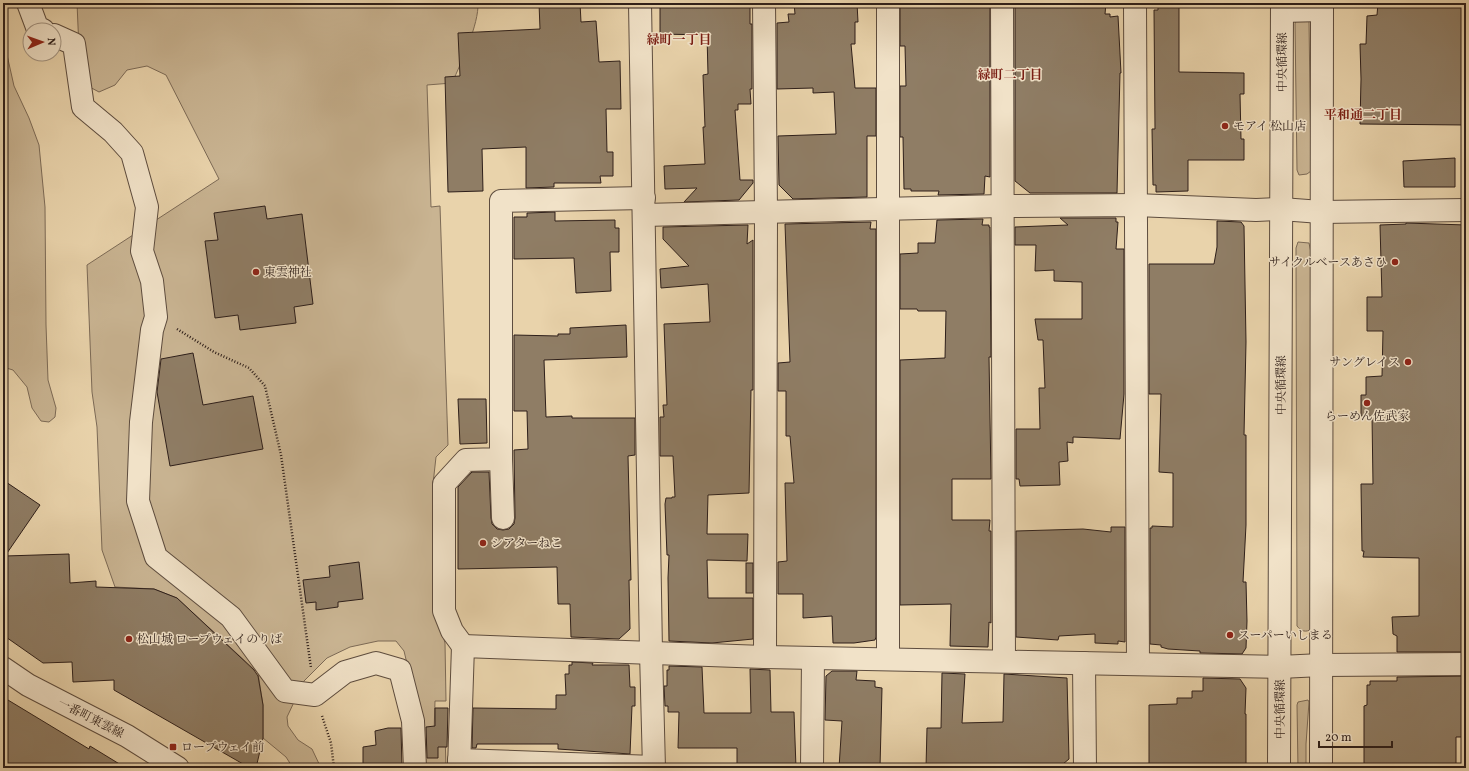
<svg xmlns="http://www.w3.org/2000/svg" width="1469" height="771" font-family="Vollkorn,'Noto Serif JP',serif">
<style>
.green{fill:#c9b492;stroke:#7c6a56}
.building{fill:#8f7d65;stroke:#2e1f1a}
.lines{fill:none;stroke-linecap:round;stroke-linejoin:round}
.minor-casing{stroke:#5d4c3e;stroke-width:24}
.path{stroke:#2e1f1a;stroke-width:2.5;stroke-dasharray:1 2;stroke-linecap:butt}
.minor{stroke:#f1e2c8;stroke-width:22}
.poi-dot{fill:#8f2418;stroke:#f1e2c8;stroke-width:1.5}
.labels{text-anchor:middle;stroke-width:3;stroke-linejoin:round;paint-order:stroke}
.street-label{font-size:12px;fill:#2e1f1a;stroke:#f1e2c8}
.poi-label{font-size:12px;fill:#2e1f1a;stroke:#f1e2c8;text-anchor:start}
.neighbourhood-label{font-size:13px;font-weight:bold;fill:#7a1f14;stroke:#f1e2c8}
</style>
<rect width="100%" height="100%" fill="#e9d3ab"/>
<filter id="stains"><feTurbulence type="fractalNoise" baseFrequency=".005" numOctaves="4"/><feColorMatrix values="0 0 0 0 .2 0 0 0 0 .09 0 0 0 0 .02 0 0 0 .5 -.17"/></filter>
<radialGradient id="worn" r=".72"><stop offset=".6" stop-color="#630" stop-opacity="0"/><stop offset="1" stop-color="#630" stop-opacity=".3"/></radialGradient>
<g class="green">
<path d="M77,3H478C479,24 461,63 452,83L427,85L431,207L440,206L448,445L436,457L433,484L436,610L445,643L446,701H435L434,733H445L446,768H425L426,743L404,651L396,641H378L350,647L327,658L304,681L287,717L288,726L298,740L312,749L321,768H293L286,757L263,738V705L258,673L177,598L154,589L115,587L102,550L97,427L92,392L87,265L219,179L166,75L147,66L127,70L115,85L99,92L86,85L80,72Z"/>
<polygon points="1296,20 1309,21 1311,171 1307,174 1299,175 1297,170 1295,24"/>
<polygon points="3,37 14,86 29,118 39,145 45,207 46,325 48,380 56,408 55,417 49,422 41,421 32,408 27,387 13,370 3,367"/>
<path d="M1298,242L1309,243L1311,253V629C1306,633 1301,631 1297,626L1296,248Z"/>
<polygon points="1308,700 1309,702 1306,744 1306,768 1298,768 1297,705 1298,702"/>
</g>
<g class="building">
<polygon points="539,3 580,3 581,22 596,21 599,62 620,61 621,109 606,109 607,152 613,152 613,176 600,176 601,183 554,183 554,187 526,188 526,147 482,149 483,191 448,192 445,77 460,76 458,33 540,29"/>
<polygon points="660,3 750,3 750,24 752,24 752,89 750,89 751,104 738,104 738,110 735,110 740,180 753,180 753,183 739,200 684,202 697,188 665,189 664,166 705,164 703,127 705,127 703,75 708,74 707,35 660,34"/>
<polygon points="794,3 857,3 858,22 855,22 855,44 851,44 855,88 876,88 876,136 867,136 867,197 793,199 779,185 778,136 836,134 834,92 813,93 813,88 777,89 777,23 789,22 788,14 795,14"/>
<polygon points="900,3 956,5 956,3 990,3 990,177 985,176 984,194 938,195 939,191 911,191 911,189 904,189 903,137 900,137 900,86 906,86 905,46 900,46"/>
<polygon points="1071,3 1106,3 1105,14 1110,14 1110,17 1118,16 1121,73 1120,73 1117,193 1030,193 1015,181 1015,7 1071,7"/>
<polygon points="1158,3 1179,3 1179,72 1244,73 1244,94 1240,94 1241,139 1244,139 1244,160 1188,160 1188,191 1156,192 1156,185 1153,185 1152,129 1155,129 1154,10 1158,10"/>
<polygon points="1378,3 1466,3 1466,125 1360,124 1361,79 1360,44 1366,44 1367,16 1377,15"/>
<polygon points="1455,158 1455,187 1404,187 1403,161"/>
<polygon points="265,206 267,219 302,214 313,304 294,307 296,323 240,330 238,315 215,318 205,241 218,240 214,213"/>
<polygon points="555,212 555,221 615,220 615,228 619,228 619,252 610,252 611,291 576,293 574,258 514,259 514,217 527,217 527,213"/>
<polygon points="1060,218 1116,218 1116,222 1118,222 1116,249 1124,249 1124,394 1120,439 1073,437 1073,443 1067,442 1068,461 1059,462 1060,485 1020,486 1019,479 1016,479 1016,429 1040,429 1039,388 1045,388 1043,340 1038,340 1035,319 1082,319 1082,282 1054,281 1054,270 1035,271 1036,245 1015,245 1015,227 1068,225"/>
<polygon points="983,219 982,225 989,225 989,227 990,227 991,357 989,357 991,479 952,479 952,520 990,520 989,531 991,531 991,623 989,622 988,647 950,646 951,604 900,605 900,360 945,358 946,311 918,311 917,309 900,309 900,254 918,253 918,243 935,243 937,220"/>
<polygon points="1217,221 1241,222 1244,226 1246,342 1244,435 1246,435 1246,525 1243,582 1246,582 1247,621 1246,648 1242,654 1202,653 1200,653 1200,651 1168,649 1161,647 1161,645 1150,644 1150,528 1152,528 1152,526 1173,527 1173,473 1159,472 1161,394 1149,394 1149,264 1214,264 1217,247"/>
<polygon points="871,222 870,229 876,229 876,637 875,640 854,643 833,643 832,616 803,618 803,594 778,594 778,562 787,561 785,483 794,483 790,436 786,436 786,391 778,391 778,363 790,362 785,224"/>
<polygon points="1406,223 1466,225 1466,456 1463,456 1464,494 1466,494 1466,652 1397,652 1397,636 1393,634 1392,617 1419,616 1419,558 1363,557 1364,551 1362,551 1361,484 1373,484 1372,416 1361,416 1361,395 1366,395 1366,377 1382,376 1383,331 1367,331 1367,297 1382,297 1380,225 1406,224"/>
<polygon points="748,225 747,244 753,240 753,390 751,390 749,493 708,495 707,534 748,534 747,561 707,560 708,598 753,598 753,639 712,643 669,641 668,578 669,555 667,555 665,504 666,498 672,498 672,497 675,497 673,456 660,456 660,417 664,417 663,405 667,405 664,324 710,322 708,284 661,288 660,269 689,266 663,239 663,227"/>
<polygon points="626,325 627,357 544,360 546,417 572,416 572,418 635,418 635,455 628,456 631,580 629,580 630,629 619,639 571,637 570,604 558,604 557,567 458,569 458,487 472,472 489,472 491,518 492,524 497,529 503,530 509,529 514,524 515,518 514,450 528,449 527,411 514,411 514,335 558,336 558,334 570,334 570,328"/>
<polygon points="193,353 203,405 253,396 263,449 170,466 157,392 161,359"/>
<polygon points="458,399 486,399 487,443 460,444"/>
<polygon points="3,480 40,505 5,556 69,554 70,583 96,581 96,587 154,589 177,598 254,670 258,676 263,705 263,738 256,768 250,768 114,690 114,680 73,682 72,662 43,663 3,635"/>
<polygon points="1111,527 1125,527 1125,642 1118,641 1118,644 1095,643 1095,634 1059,636 1058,640 1016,637 1016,531 1083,529 1111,532"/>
<polygon points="359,562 363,599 338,602 338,607 316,610 316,602 306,603 303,580 330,577 329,566"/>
<rect x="746" y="563" width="7" height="30"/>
<polygon points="572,662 593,663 592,665 629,665 630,687 635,687 635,706 632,706 630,754 558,749 558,744 477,744 476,748 472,748 473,708 556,709 556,695 566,695 565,674 569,674 569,665 572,665"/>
<polygon points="669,666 702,667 704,713 751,713 750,669 770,670 771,712 794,712 796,768 737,768 737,748 678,748 679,712 668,712 668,706 665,706 664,686 667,686 667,670 669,670"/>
<polygon points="832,671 857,671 856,680 875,681 875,687 882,688 880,768 839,768 842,721 825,720 826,676"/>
<polygon points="942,673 965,674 962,723 1003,722 1004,674 1067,678 1069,759 1063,764 960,765 960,768 926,768 927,728 941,728"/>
<polygon points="1466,676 1466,737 1456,737 1456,768 1364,768 1364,706 1367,705 1367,685 1370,685 1370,681 1397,681 1397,677"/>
<polygon points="1203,678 1240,679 1246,688 1245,714 1246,714 1246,768 1149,768 1149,705 1177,704 1177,698 1192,698 1192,691 1203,691"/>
<polygon points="3,697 89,749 90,746 126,768 3,768"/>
<polygon points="435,708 448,708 447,747 438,747 438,758 427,758 426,727 435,726"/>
<polygon points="388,728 401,728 402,768 363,768 363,747 376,745 375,731"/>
</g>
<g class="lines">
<defs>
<g id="minor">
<polyline points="28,3 37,27 43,30"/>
<polyline points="640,3 651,652 654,768"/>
<polyline points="764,3 766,212 765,657"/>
<polyline points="888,3 888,659"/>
<polyline points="1002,3 1004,661"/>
<polyline points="1135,3 1138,664"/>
<polyline points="1282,11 1322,10"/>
<polyline points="54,35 74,44 83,107 113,132 132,153 147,207 142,251 152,281 156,317 152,330 141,422 138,501 156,557 231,617 285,691 315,695 345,672 376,663 400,670 413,721 415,768"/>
<polyline points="644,215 1002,206 1136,205 1256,210 1281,209 1321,212 1466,210"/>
<polyline points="501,459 503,518"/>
<polyline points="463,646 452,631 444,611 444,484 466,460 501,459 501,201 644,198"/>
<polyline points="1084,663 1085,768"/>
<polyline points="3,668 28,685 127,736 178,768"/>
<polyline points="459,760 654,767"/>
<polyline points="459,768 463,646 765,657 1280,667 1321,665 1466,664"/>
<polyline points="812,768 813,658"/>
<polyline points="1279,768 1282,3"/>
<polyline points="1321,768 1322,3"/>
</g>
</defs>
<use href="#minor" class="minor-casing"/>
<g class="path">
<polyline points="177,329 214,352 249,368 265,386 281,455 311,668"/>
<polyline points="322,716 331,743 334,768"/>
</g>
<use href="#minor" class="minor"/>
</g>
<g class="poi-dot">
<circle cx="1225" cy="126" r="4"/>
<circle cx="1395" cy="262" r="4"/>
<circle cx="256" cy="272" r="4"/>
<circle cx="1408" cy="362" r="4"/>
<circle cx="1367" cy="403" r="4"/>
<circle cx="483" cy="543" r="4"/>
<circle cx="1230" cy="635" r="4"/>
<circle cx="129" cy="639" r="4"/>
<rect x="169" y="743" width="8" height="8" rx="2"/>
</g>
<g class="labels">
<g class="street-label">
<text transform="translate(1282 62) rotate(-90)" y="4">中央循環線</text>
<text transform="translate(1281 385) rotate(-90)" y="4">中央循環線</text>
<text transform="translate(1280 709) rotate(-90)" y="4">中央循環線</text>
<text transform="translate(91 718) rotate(27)" y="4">一番町東雲線</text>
</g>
<g class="poi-label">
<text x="1233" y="130">モアイ 松山店</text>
<text x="1387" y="266" text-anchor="end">サイクルベースあさひ</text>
<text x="264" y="276">東雲神社</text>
<text x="1400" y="366" text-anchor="end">サングレイス</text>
<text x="1367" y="420" text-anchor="middle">らーめん佐武家</text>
<text x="491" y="547">シアターねこ</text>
<text x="1238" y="639">スーパーいしまる</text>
<text x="137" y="643">松山城 ロープウェイのりば</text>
<text x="181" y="751">ロープウェイ前</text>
</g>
<g class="neighbourhood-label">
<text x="679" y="44">緑町一丁目</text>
<text x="1010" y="79">緑町二丁目</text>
<text x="1363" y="119">平和通二丁目</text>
</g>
</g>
<rect width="1469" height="771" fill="none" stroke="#e9d3ab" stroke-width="16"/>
<rect x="4" y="4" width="1461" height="763" fill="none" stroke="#2e1f1a" stroke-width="2"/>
<rect x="8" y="8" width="1453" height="755" fill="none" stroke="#2e1f1a"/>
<g transform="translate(42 42) rotate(88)"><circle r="19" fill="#f1e2c8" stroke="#a39482"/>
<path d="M0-3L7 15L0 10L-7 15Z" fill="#8f2418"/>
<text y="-6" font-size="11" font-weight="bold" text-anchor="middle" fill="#2e1f1a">N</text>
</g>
<path d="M1319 741v6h73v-6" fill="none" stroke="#2e1f1a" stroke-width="2"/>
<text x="1325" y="741" font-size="12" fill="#2e1f1a" stroke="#f1e2c8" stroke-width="3" paint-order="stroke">20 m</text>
<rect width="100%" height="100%" filter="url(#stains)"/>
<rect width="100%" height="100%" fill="url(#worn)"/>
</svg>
